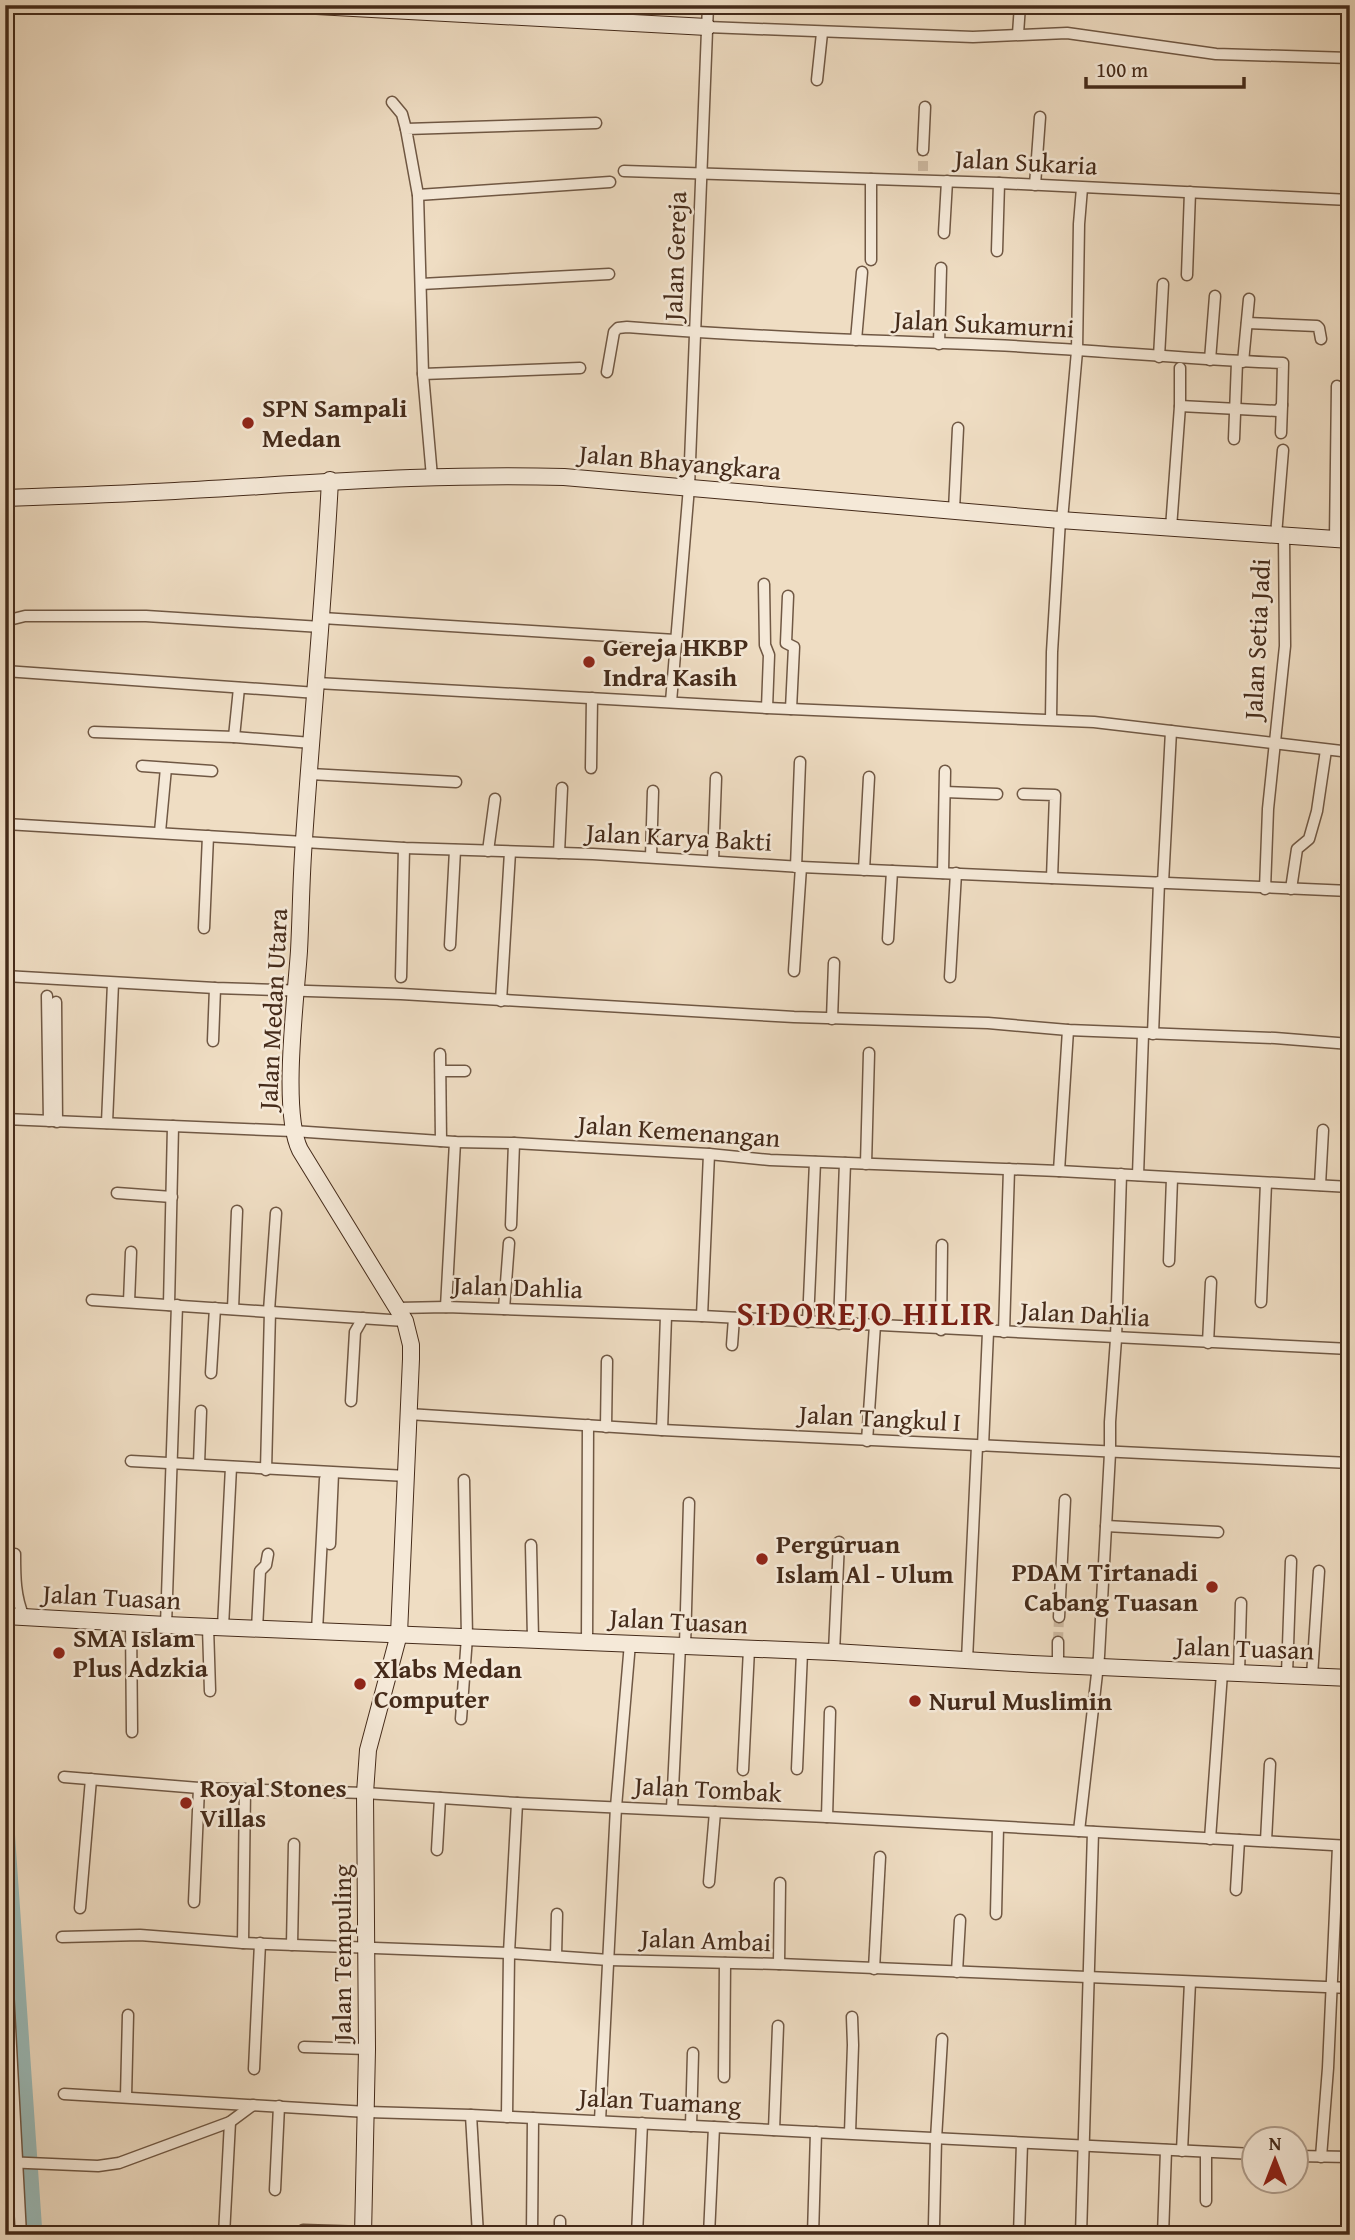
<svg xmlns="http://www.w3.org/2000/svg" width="1355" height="2240" font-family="'Gentium Book Plus',serif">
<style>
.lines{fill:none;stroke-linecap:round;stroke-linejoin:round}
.river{stroke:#9bbbb9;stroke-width:19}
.street-tunnel{stroke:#cdb9a1;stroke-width:10;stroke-dasharray:10 5;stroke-linecap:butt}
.street-casing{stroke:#705844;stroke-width:13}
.secondary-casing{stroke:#452b1a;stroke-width:18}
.street{stroke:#f5e9d8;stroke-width:10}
.secondary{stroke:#f5e9d8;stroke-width:16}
.poi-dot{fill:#8f2418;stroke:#f5e9d8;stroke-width:2.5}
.labels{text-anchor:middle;stroke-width:5;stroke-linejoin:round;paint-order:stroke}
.street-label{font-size:26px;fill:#452b1a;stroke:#f5e9d8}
.poi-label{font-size:26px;font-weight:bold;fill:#452b1a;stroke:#f5e9d8;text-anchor:start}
.district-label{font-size:33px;font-weight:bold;letter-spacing:2px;fill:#7a1f14;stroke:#f5e9d8}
</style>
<rect width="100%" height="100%" fill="#efddc3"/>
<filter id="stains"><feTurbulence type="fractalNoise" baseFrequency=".00286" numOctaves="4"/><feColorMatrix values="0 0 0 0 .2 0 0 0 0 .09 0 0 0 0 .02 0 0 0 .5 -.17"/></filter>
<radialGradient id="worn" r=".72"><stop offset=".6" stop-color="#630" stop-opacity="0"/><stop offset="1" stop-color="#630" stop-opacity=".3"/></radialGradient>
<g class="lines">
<polyline class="river" points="5,1828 33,2235"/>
<g class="street-tunnel">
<polyline points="923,171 923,150"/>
<polyline points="1058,1642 1059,1617"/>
</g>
<defs>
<g id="street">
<polyline points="525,16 525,5"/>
<polyline points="707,27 973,37 1067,33 1216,54 1350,58"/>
<polyline points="1018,34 1020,5"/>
<polyline points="817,80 822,33"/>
<polyline points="392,102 402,114 406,129"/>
<polyline points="923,150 925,107"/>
<polyline points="624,171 999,183 1350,200"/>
<polyline points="1035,185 1040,117"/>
<polyline points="418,195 610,182"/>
<polyline points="944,233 947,181"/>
<polyline points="997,251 999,183"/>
<polyline points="871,260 871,179"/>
<polyline points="1187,275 1190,192"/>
<polyline points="421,284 609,274"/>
<polyline points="1247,323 1317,326 1319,328 1321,339"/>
<polyline points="856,340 862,272"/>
<polyline points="939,344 941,268"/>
<polyline points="1159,357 1163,284"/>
<polyline points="1210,360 1215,296"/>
<polyline points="1243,362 1249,299"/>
<path d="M607,372L614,332L618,328L627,327C741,336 856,340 971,344C1075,348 1179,359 1283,363L1282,405L1278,411L1180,406"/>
<polyline points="423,374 580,368"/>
<polyline points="1281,433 1282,405"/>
<polyline points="1234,439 1237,362"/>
<polyline points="432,477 423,374 418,195 406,129 596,123"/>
<polyline points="954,510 958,428"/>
<polyline points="1062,520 1077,351 1079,224 1082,188"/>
<polyline points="1171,528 1180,406 1180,368"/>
<polyline points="1276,535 1283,450"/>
<polyline points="1335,539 1337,386"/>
<polyline points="764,584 765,645 769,655 767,708"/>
<polyline points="788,596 786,643 794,647 791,709"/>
<polyline points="322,618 675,640"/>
<polyline points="5,621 25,616 146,616 321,627"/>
<polyline points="5,671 317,693"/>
<polyline points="317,683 767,708 1094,722 1350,752"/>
<polyline points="671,702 689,487 708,5"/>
<polyline points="1051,719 1052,652 1060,520"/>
<polyline points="94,732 234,737 312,743"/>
<polyline points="234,737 239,688"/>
<polyline points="142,766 212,771"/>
<polyline points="591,768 592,698"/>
<polyline points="310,774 456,782"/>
<polyline points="945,792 997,794"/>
<polyline points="1023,794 1055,795 1052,878"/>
<polyline points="6,824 404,848 593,854 801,867 1350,891"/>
<polyline points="160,832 166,768"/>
<polyline points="488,851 495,799"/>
<polyline points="559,853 562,788"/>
<polyline points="651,857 653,791"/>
<polyline points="713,860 716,778"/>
<polyline points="796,867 800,762"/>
<polyline points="864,870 869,777"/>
<polyline points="943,873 945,771"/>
<polyline points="1163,883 1171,731"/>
<polyline points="1265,889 1268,809 1285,646 1284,535"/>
<polyline points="1291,889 1297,849 1309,839 1317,811 1326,750"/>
<polyline points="204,928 208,836"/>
<polyline points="888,939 892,871"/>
<polyline points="450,945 455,850"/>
<polyline points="794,971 801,867"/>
<polyline points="5,976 215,988 401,994 794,1017 988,1023 1068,1030 1275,1038 1350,1044"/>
<polyline points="401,977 404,848"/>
<polyline points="950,977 956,873"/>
<polyline points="47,996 49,1121"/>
<polyline points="501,1001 510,852"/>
<polyline points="56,1002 57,1122"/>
<polyline points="832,1019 834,963"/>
<polyline points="1153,1034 1159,882"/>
<polyline points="213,1041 215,988"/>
<polyline points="440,1054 441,1141"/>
<polyline points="441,1071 465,1071"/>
<polyline points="107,1123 113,983"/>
<polyline points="866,1164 869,1053"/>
<polyline points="1059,1171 1068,1030"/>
<polyline points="6,1174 5,1119 293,1131 455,1142 514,1143 709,1154 770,1160 1059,1171 1350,1187"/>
<polyline points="1138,1175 1143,1034"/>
<polyline points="1320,1185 1323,1130"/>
<polyline points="117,1193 172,1197"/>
<polyline points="511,1225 514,1143"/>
<polyline points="1169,1261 1172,1178"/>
<polyline points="92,1300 405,1321"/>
<polyline points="129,1302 131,1252"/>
<polyline points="1261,1302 1266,1183"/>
<polyline points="169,1305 173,1126"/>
<polyline points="446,1307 455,1142"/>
<polyline points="398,1308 446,1307 702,1316 1350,1349"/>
<polyline points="233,1309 237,1211"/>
<polyline points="504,1309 509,1243"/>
<polyline points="269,1311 276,1213"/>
<polyline points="702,1316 709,1154"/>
<polyline points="808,1322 815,1162"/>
<polyline points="839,1324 845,1163"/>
<polyline points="941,1330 942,1245"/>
<polyline points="1004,1332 1009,1169"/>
<polyline points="1208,1343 1211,1282"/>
<polyline points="732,1345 734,1318"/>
<polyline points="211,1373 215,1308"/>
<polyline points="351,1401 355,1332 363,1318"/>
<polyline points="408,1414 662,1430 1350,1463"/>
<polyline points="606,1427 607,1361"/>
<polyline points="662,1430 666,1316"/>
<polyline points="867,1441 875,1325"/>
<polyline points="983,1446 988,1332"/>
<polyline points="131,1461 407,1476"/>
<polyline points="199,1464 201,1411"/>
<polyline points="266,1470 270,1311"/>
<polyline points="1106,1526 1218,1532"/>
<polyline points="330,1544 333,1473"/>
<polyline points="531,1545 533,1639"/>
<path d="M15,1554C15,1576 15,1597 24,1617"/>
<polyline points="1059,1617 1065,1500"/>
<polyline points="131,1623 132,1732"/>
<polyline points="166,1625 177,1305"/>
<polyline points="208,1627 210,1691"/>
<polyline points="223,1627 231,1467"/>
<polyline points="257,1629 260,1571 266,1565 268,1554"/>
<polyline points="317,1631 325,1479"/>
<polyline points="587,1642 588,1425"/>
<polyline points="685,1646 689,1503"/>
<polyline points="834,1652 839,1542"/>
<polyline points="967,1660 977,1446"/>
<polyline points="1058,1665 1058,1642"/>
<polyline points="1239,1673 1241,1603"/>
<polyline points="1287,1674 1291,1561"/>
<polyline points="1312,1676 1319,1571"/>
<polyline points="461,1719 467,1637 464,1480"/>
<polyline points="1349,1750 1350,1735"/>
<polyline points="797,1769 802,1652"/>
<polyline points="743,1770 749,1649"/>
<polyline points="64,1777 199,1788 365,1793 517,1803 827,1817 1350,1846"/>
<polyline points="672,1809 680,1646"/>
<polyline points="827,1817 830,1712"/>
<polyline points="1079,1831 1099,1656 1110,1453 1110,1422 1116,1339 1121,1174"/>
<polyline points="1210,1839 1222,1673"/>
<polyline points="1266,1841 1270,1764"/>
<polyline points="437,1850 440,1798"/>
<polyline points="709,1882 715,1812"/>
<polyline points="1236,1890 1239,1840"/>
<polyline points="194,1902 199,1788"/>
<polyline points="80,1908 91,1779"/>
<polyline points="996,1914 998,1827"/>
<polyline points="5,1933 21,2235"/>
<polyline points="62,1937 140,1935 243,1943 509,1953 609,1960 779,1964 1350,1988"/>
<polyline points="243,1943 245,1789"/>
<polyline points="292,1945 294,1844"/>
<polyline points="556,1956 557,1914"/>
<polyline points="779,1964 780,1883"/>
<polyline points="874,1969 880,1857"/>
<polyline points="957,1972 960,1920"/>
<polyline points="304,2047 367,2049"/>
<polyline points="254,2069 260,1943"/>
<polyline points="724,2077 725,1963"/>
<polyline points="64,2094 367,2112 471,2115 1254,2154"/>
<polyline points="126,2097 128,2015"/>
<polyline points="471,2115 478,2235"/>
<polyline points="507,2117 509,1953 517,1803"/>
<polyline points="600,2121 616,1807 630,1643"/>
<polyline points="691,2126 693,2053"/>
<polyline points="774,2130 778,2026"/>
<polyline points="850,2133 853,2045 852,2017"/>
<polyline points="1182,2151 1190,1982"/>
<polyline points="1296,2156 1350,2157"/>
<polyline points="1321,2157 1328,2068 1338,1846"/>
<polyline points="5,2162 98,2166 119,2163 230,2122 253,2105"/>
<polyline points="275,2190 279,2106"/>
<polyline points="1206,2201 1206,2152"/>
<polyline points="1349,2218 1350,2199"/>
<polyline points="934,2225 936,2139 942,2039"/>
<polyline points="303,2230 363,2232"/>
<polyline points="224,2235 230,2122"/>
<polyline points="532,2235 533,2118"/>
<polyline points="560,2235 560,2221"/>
<polyline points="637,2235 642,2123"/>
<polyline points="709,2235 714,2127"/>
<polyline points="813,2235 816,2132"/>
<polyline points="1019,2235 1022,2143"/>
<polyline points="1081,2235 1093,1832"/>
<polyline points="1163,2235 1166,2150"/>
</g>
<g id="secondary">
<polyline points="298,5 707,27"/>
<path d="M330,480C324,600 312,720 304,840C301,877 301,914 299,951C296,997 281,1112 300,1150L405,1321L411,1345V1359L399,1634L368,1750L365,1793L367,2049L363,2235"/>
<path d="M5,498C62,496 119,494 175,491C305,484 434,473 564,477L1060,520L1350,540"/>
<polyline points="5,1616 166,1625 834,1652 1032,1664 1350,1678"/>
</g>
</defs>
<use href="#street" class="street-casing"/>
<use href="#secondary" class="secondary-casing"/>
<use href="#street" class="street"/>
<use href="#secondary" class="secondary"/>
</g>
<g class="poi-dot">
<circle cx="248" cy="423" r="7"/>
<circle cx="589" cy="662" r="7"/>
<circle cx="762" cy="1559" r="7"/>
<circle cx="1212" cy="1587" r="7"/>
<circle cx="59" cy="1653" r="7"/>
<circle cx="360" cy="1684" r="7"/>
<circle cx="915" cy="1701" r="7"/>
<circle cx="186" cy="1803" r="7"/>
</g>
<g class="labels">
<g class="street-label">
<text transform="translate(1026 162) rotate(3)" y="9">Jalan Sukaria</text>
<text transform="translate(675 256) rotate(-88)" y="9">Jalan Gereja</text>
<text transform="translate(984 324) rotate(3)" y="9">Jalan Sukamurni</text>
<text transform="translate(680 462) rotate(5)" y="9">Jalan Bhayangkara</text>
<text transform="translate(1257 639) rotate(-87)" y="9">Jalan Setia Jadi</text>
<text transform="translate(679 837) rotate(3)" y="9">Jalan Karya Bakti</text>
<text transform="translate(273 1009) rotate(-87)" y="9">Jalan Medan Utara</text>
<text transform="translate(679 1131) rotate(4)" y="9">Jalan Kemenangan</text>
<text transform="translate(518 1287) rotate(2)" y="9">Jalan Dahlia</text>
<text transform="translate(1085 1314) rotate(3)" y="9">Jalan Dahlia</text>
<text transform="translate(880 1418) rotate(3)" y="9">Jalan Tangkul I</text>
<text transform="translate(112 1597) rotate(3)" y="9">Jalan Tuasan</text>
<text transform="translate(679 1621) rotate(3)" y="9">Jalan Tuasan</text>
<text transform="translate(1245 1648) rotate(2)" y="9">Jalan Tuasan</text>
<text transform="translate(708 1789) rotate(3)" y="9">Jalan Tombak</text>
<text transform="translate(706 1940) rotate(2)" y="9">Jalan Ambai</text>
<text transform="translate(342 1953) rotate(-90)" y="9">Jalan Tempuling</text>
<text transform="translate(660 2101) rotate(3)" y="9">Jalan Tuamang</text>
</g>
<g class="poi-label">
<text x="262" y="417">SPN Sampali<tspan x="262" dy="30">Medan</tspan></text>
<text x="603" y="656">Gereja HKBP<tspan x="603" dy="30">Indra Kasih</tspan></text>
<text x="776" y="1553">Perguruan<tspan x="776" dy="30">Islam Al - Ulum</tspan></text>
<text x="1198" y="1581" text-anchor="end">PDAM Tirtanadi<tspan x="1198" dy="30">Cabang Tuasan</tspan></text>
<text x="73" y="1647">SMA Islam<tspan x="73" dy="30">Plus Adzkia</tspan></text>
<text x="374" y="1678">Xlabs Medan<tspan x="374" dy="30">Computer</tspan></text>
<text x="929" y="1710">Nurul Muslimin</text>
<text x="200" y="1797">Royal Stones<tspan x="200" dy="30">Villas</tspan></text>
</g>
<g class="district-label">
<text x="866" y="1325">SIDOREJO HILIR</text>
</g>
</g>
<rect width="1355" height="2240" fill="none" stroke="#efddc3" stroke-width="28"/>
<rect x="7" y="7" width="1341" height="2226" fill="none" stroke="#452b1a" stroke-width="3.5"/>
<rect x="14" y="14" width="1327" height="2212" fill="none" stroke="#452b1a" stroke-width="2"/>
<g transform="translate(1275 2160)"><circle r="33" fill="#f5e9d8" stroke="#af9d8c" stroke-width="2"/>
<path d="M0-5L12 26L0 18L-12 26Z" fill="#8f2418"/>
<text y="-10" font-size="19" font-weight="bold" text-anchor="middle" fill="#452b1a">N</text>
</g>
<path d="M1086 77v10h158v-10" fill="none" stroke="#452b1a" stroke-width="3.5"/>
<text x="1096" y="77" font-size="21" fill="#452b1a" stroke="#f5e9d8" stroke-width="5" paint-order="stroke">100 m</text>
<rect width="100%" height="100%" filter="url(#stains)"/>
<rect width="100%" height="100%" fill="url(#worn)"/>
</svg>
